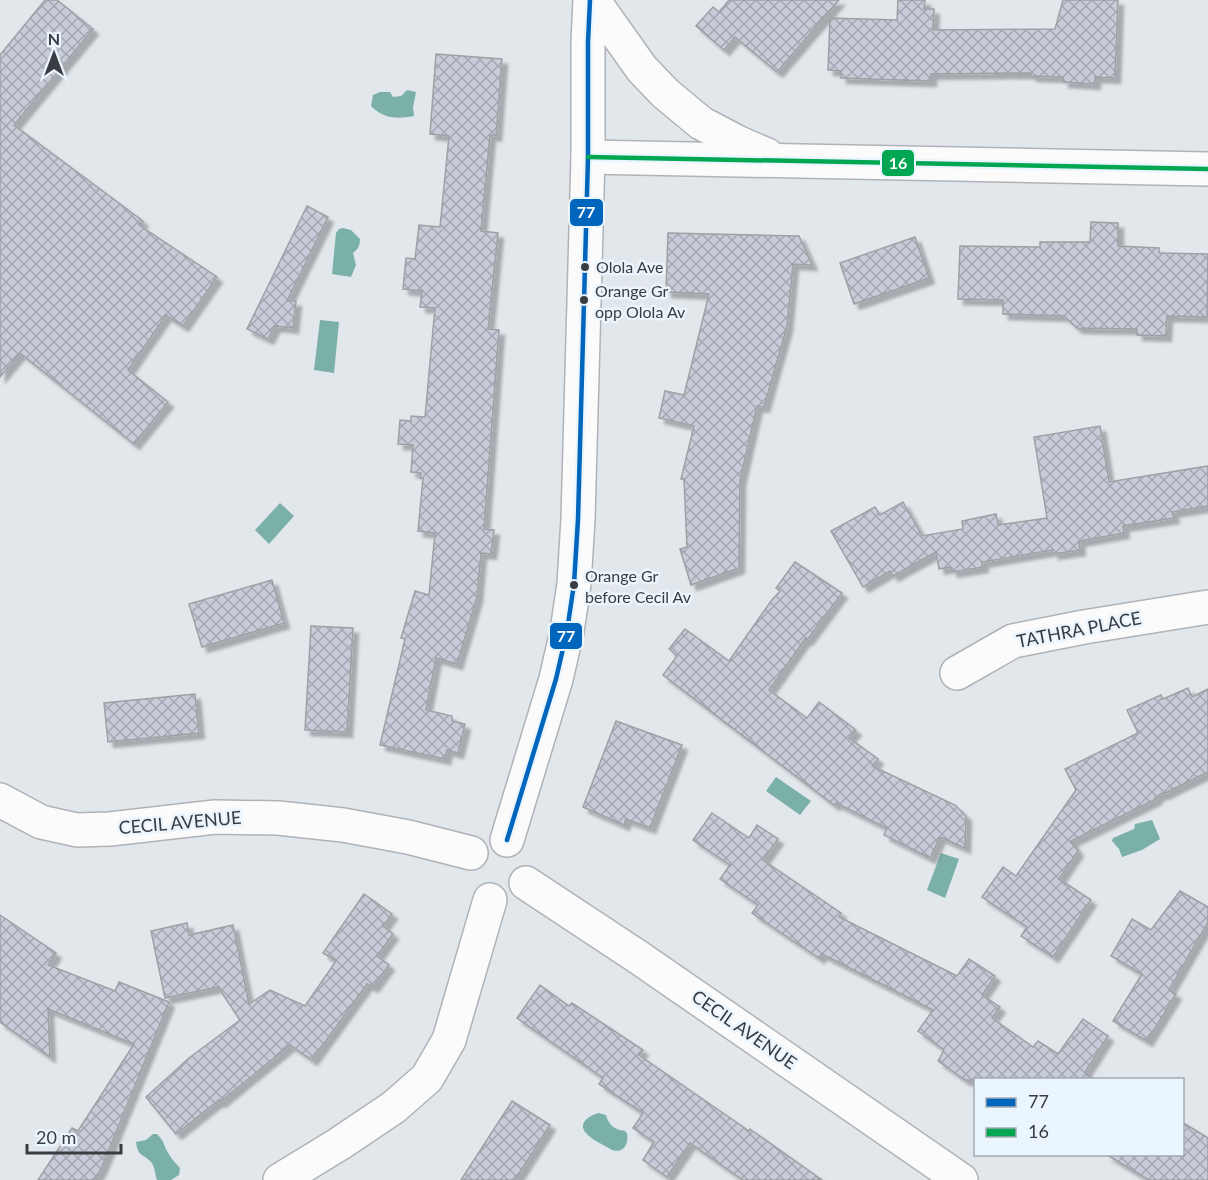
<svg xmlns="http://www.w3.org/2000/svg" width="1208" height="1180" font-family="Lato,sans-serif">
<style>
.water{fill:#7bb0a8}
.building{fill:url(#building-cross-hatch);stroke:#9ea0a4;stroke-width:1.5;filter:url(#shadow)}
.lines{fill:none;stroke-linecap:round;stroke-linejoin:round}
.minor-casing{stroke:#afb3b7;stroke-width:36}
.minor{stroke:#fbfbfc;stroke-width:33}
.bus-1-casing{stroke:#ebf5fe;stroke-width:9}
.bus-2-casing{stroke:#ebf5fe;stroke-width:9}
.bus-1{stroke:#0065bd;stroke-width:4.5}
.bus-2{stroke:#00a651;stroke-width:4.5}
.bus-dot{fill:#393d41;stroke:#ebf5fe;stroke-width:2}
.labels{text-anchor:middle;stroke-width:5;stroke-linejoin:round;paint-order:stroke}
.bus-label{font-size:16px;fill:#393d41;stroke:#ebf5fe;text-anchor:start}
.street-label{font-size:18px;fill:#393d41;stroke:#ebf5fe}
.line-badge{stroke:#ebf5fe;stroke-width:2}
.badge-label{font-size:16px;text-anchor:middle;font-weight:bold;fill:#fff}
</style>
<defs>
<pattern id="building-cross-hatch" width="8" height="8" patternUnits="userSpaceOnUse" patternTransform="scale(1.5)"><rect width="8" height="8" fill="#c8ccd9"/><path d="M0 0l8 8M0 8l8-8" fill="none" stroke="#a3a7b2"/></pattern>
<filter id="shadow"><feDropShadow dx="5.5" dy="5.5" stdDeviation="1.5" flood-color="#0004"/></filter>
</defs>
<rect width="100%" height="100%" fill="#e2e7ec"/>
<g class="water">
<path d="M407,90L416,92L413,108L414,116C396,119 384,119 371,106L373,95L380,92H390L393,97L401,96Z"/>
<path d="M343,228L351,230L360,239C360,246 358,249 353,253L356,265L351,277L332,274L336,233L339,229Z"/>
<polygon points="320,320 339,322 334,373 314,370"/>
<polygon points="280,503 294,516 269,544 255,530"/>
<polygon points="776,777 811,801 800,815 766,791"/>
<polygon points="1152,820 1160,839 1142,850 1122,857 1119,849 1112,841 1113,838 1134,829 1135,824"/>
<polygon points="941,853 959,859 945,898 927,890"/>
<path d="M599,1113L606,1115C607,1121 613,1129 620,1130C627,1132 621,1128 627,1133C629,1143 624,1154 612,1150C604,1145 592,1140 586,1133C577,1123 590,1115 599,1113Z"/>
<path d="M153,1134H157C164,1141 163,1143 167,1151C170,1157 175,1163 180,1168L179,1175L171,1180H157C155,1175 155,1165 150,1161C142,1153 138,1157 136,1142L146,1140Z"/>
</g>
<g class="building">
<polygon points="45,0 57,0 93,29 14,125 143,221 139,225 217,277 183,326 166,315 128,370 168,402 134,444 20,353 0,377 0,55"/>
<polygon points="729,0 839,0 777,72 735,37 724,50 696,26 713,7 719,12"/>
<polygon points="898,0 925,0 924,9 934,9 933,30 1055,29 1063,0 1118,0 1115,78 1095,77 1095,84 1063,82 1063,77 1031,76 1031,73 931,74 931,81 841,78 841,71 828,70 830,18 897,20"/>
<polygon points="436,54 502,59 496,136 490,135 481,231 498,233 488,329 499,330 484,529 494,530 491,554 481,553 477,597 457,664 436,658 426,710 452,716 452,721 465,724 458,753 447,750 445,759 380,745 405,639 401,638 415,591 429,595 435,533 418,531 423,478 420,478 421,473 411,472 413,445 398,444 400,420 411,421 411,416 425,417 435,308 420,307 422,291 403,289 406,258 415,259 419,225 440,227 449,136 430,134"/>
<polygon points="307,206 328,217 287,301 296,301 293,328 275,326 268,339 247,329"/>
<polygon points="1091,222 1118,223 1118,246 1159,248 1159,253 1208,254 1207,317 1167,316 1166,336 1137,335 1137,329 1077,328 1064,316 1003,314 1003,300 958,299 960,246 1040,247 1040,242 1090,242"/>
<polygon points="668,233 799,236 812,265 793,264 787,326 764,407 757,406 740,480 739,568 691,585 680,549 687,547 684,479 681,479 694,426 659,418 665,391 684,395 709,294 666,292"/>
<polygon points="915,237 929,278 854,304 840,263"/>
<polygon points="1100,426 1109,482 1208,466 1208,506 1172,512 1174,518 1123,526 1124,533 1079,541 1080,550 1053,554 1052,550 982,562 983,567 952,572 951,567 939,569 936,552 893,576 890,571 863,587 831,531 875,507 880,515 903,502 922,536 963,529 962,521 996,514 998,525 1047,518 1034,437"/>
<polygon points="795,562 842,593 807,640 805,639 769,690 807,718 819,702 856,730 849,738 878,759 872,766 955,805 966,816 965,848 940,837 930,858 884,835 887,828 836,803 834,805 663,675 677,656 669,649 685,629 729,661 771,601 780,591 776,588"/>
<polygon points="272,580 284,623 202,647 189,604"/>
<polygon points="311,626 353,628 347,732 305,730"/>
<polygon points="1188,688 1192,697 1208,689 1208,772 1163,794 1162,793 1155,798 1156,799 1071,841 1078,851 1059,879 1091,900 1053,957 1021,936 1027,927 982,897 1003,867 1016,876 1076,790 1065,769 1138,733 1127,710 1161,695 1163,699"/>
<polygon points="195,694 199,733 108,742 104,703"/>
<polygon points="616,721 682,745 650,828 626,819 624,825 583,807"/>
<polygon points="712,813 749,838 757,825 778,839 763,860 841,913 839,917 957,976 969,959 995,976 982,995 1000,1007 992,1018 1033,1047 1038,1041 1058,1054 1083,1019 1108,1036 1085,1072 1095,1080 965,1080 938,1061 944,1050 918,1031 933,1010 822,954 819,958 752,913 758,905 720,879 730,865 693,840"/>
<polygon points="1180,891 1208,907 1208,922 1169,990 1176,994 1147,1041 1113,1021 1142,974 1111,956 1132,919 1151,930"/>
<polygon points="364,894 392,914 383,926 393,934 377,956 389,965 373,987 367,984 312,1060 290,1045 220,1102 219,1100 176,1134 146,1097 189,1058 240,1020 218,987 165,998 151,931 187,923 189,935 233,925 249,1004 270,990 305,1006 336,961 323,953"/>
<polygon points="0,915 56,953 48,965 115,991 119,982 169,1002 101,1169 94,1180 38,1180 72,1128 78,1131 134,1044 48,1009 50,1057 0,1022"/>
<polygon points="540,985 569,1006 572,1003 643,1050 639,1055 749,1131 750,1129 822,1180 743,1180 690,1143 667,1177 643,1160 654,1142 633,1128 643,1113 599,1084 603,1078 517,1018"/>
<polygon points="512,1101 550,1125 515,1180 461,1180"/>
<polygon points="1182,1122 1208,1138 1208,1180 1149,1180 1107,1155 1182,1155"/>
</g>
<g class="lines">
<defs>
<g id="minor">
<polyline points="593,0 642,69 665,93 701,123 739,143 767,155"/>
<polyline points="588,157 1208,169"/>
<polyline points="957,673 1013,641 1084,627 1208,607"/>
<polyline points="0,800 41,822 77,830 110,829 215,817 278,818 343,825 408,837 471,853"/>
<polyline points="507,840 556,679 567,631 574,584 578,519 588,157 588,42 590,0"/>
<polyline points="526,883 638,957 961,1180"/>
<polyline points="280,1180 339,1144 394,1107 427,1078 449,1040 490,900"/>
</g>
</defs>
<use href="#minor" class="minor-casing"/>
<use href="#minor" class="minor"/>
<defs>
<polyline id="bus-1" points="507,840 556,679 567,631 574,584 578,519 588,157 588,42 590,0"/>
<polyline id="bus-2" points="588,157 1208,169"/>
</defs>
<use href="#bus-1" class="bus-1-casing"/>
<use href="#bus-2" class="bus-2-casing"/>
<use href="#bus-1" class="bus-1"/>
<use href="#bus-2" class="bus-2"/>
</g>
<g class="bus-dot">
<circle cx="585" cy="267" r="5"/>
<circle cx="584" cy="300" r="5"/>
<circle cx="574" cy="585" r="5"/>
</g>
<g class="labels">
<g class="bus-label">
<text x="596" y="273">Olola Ave</text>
<text x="595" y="297">Orange Gr<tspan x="595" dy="21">opp Olola Av</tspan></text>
<text x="585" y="582">Orange Gr<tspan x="585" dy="21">before Cecil Av</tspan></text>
</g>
<g class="street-label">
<text transform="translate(1079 630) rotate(-11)" y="6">TATHRA PLACE</text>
<text transform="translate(180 823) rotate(-5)" y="6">CECIL AVENUE</text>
<text transform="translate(744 1030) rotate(35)" y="6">CECIL AVENUE</text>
</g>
</g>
<g class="line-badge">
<rect x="881" y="149" width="34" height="28" rx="6" fill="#00a651"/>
<rect x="569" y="198" width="35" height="29" rx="6" fill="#0065bd"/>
<rect x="549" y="622" width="34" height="28" rx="6" fill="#0065bd"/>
</g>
<g class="badge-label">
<text x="898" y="169">16</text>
<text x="586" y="218">77</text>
<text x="566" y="642">77</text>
</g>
<rect x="974" y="1078" width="210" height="78" fill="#ebf5fe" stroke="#a4abb2" stroke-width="1.5"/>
<rect x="986" y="1098" width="30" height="9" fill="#0065bd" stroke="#a4abb2" stroke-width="1.5"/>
<text x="1028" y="1108" font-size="18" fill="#393d41">77</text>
<rect x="986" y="1128" width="30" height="9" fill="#00a651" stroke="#a4abb2" stroke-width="1.5"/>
<text x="1028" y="1138" font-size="18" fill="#393d41">16</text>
<g transform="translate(54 54)" stroke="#ebf5fe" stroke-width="4.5" paint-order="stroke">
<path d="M0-4.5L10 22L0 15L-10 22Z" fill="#393d41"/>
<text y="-9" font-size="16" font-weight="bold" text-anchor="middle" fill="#393d41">N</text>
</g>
<path d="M27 1144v9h94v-9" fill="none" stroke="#393d41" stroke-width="3"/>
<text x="36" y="1144" font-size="18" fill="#393d41" stroke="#ebf5fe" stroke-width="4.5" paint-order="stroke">20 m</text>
</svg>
